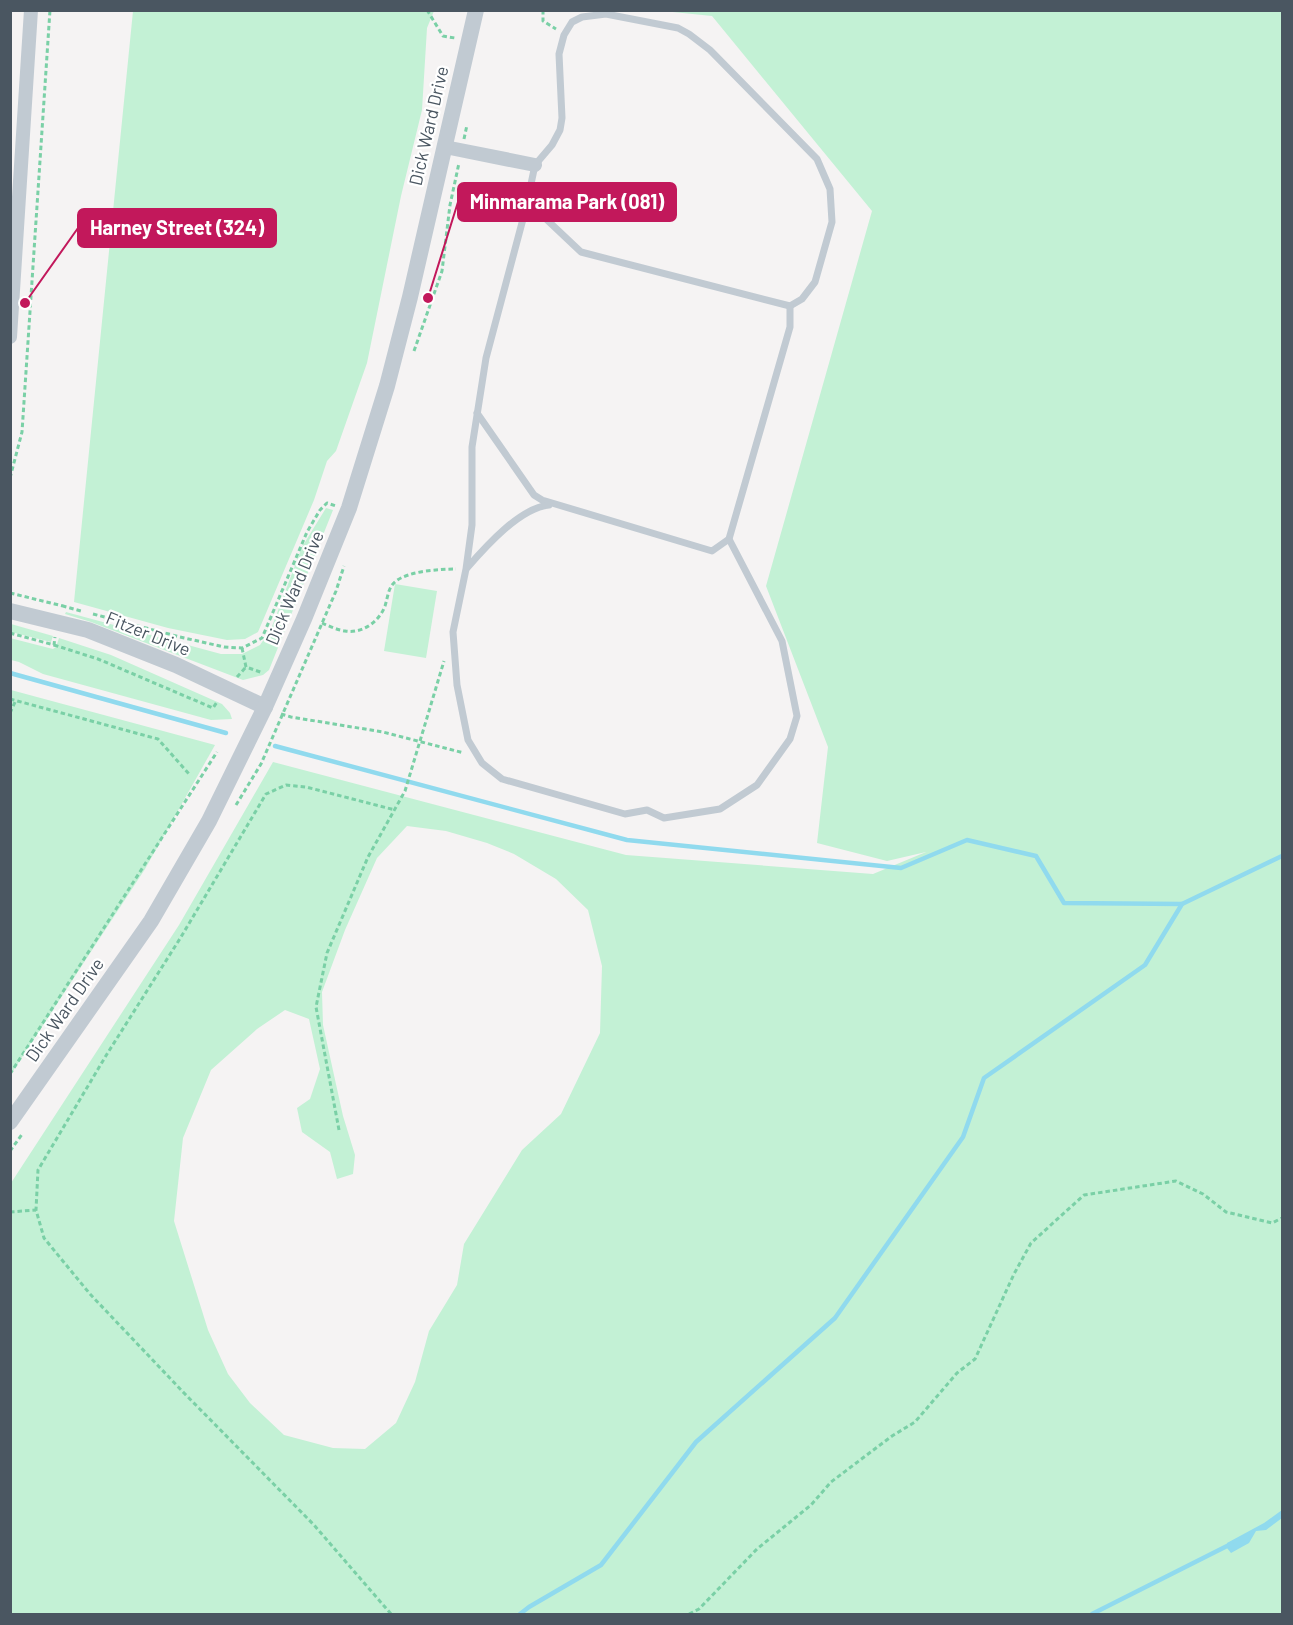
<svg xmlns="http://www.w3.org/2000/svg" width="1293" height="1625" font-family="Barlow,sans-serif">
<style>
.green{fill:#c3f1d5;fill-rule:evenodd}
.water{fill:#90daee}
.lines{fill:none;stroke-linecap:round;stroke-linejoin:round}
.stream{stroke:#90daee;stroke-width:4.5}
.path{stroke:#7ad0a6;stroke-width:3;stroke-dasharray:4.5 3;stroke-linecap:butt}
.service{stroke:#c1cad2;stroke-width:7}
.minor{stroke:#c1cad2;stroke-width:14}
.tertiary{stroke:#c1cad2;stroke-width:16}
.labels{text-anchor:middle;stroke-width:4.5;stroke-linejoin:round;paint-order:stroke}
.street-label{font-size:18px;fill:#4a5661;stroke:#fff}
.leader{fill:none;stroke:#c2185b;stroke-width:2}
.callout-dot{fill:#c2185b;stroke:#fff;stroke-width:2}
.callout{fill:#c2185b;stroke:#c2185b;stroke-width:2}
.callout-label{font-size:20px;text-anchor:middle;font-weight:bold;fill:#fff}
</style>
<rect width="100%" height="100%" fill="#f5f3f3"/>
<g class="green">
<polygon points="133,11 434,11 427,28 422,110 401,196 367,363 336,451 327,461 314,500 258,632 245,639 227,640 168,628 74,602"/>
<path d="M663,11H1282V1614H11V1183L179,925L273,762L626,855L873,874L926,852L887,861L817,843L828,747L766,586L872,211L712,16ZM407,826L446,831L487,843L514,854L556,879L588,910L602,966L600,1033L561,1114L522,1150L464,1244L457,1285L429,1331L415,1382L396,1423L365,1449L333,1448L284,1435L250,1403L228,1374L208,1330L174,1221L183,1138L211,1070L257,1029L285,1010L309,1019L320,1069L310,1099L297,1108L302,1132L330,1152L337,1179L353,1174L355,1155L343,1116L323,1025L322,992L345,930L377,858Z"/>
<polygon points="326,508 333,510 269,670 263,675 243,680 91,622 65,614 66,612 221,654 242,654 260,645 271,629 302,547"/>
<polygon points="395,584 437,591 426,658 384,651"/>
<polygon points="11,624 53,636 51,642 11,632"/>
<polygon points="10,638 53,649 56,647 59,638 111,655 222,704 230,713 232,719 211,720 43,674 19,662 11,660"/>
<polygon points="11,690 215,745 145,869 11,1074"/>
</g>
<polygon class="water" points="1282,1510 1282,1518 1266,1530 1256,1531 1249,1543 1231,1553 1227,1548 1227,1543 1264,1523"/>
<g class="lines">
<g class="stream">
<polyline points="10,673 226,733"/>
<polyline points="275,746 627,840 901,868 967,840 1036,856 1064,903 1182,904"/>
<polyline points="520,1614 529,1607 601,1565 696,1442 835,1318 963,1137 984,1078 1145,965 1182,904 1282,856"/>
<polyline points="1092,1614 1231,1544"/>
</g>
<g class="path">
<polyline points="427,10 443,36 455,38"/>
<polyline points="543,10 543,21 556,29"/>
<polyline points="464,139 467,125"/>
<polyline points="414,351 442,271 450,205 459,163"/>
<polyline points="10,478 22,432 50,10"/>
<polyline points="10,593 63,606"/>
<polyline points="63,607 63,606 81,611"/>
<polyline points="93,614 180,637 224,647 242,648 262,638 307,532 320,510 327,503 336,506"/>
<path d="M322,623C329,626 337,630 345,631C362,634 379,622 385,606C388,597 388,587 396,581C409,571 440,569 456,569"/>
<polyline points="10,633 54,645 55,637"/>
<polyline points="54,645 98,659 213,708 217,702"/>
<polyline points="242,648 246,667 263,673"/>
<polyline points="237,677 246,667"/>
<polyline points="10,699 158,739 189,774"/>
<polyline points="10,713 16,700"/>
<polyline points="281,714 291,717 383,732 464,753"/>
<polyline points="236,805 261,764 336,591 344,566"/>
<polyline points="10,1074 217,752"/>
<polyline points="339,1130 316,1007 327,953 368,857 405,791 444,661"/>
<polyline points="10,1151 23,1133"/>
<polyline points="10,1212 36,1210"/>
<polyline points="391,1614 314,1525 184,1393 90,1294 44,1238 36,1210 38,1170 107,1054 181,937 266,794 286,785 306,787 395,810"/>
<polyline points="689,1614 699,1609 757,1549 811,1505 831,1482 892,1436 915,1422 957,1373 975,1359 1014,1274 1031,1243 1084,1195 1176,1181 1203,1194 1226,1212 1272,1223 1282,1218"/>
</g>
<g class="service">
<polyline points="533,211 531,184 535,165 552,145 560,130 562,118 559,54 564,35 572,22 582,17 606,14 678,28 689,34 710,50 817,159 830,189 832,222 815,282 802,299 790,306 581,252 545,218 533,211 523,219 486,358 472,447 472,525 466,569 453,632 457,685 468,740 482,763 502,779 625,814 647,810 664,818 720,809 757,785 790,739 797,716 782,641 729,539"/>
<polyline points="477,413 534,495 542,500 712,551 729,539 790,327 790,306"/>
<path d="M467,568C486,546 520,508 549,505"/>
</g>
<g class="minor">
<polyline points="445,147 535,165"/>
<polyline points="10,337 31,10"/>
</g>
<g class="tertiary">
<polyline points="10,611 88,630 176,665 265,707"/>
<polyline points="10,1122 151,921 209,821 265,707 304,619 349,508 387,386 410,297 476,10"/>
</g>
</g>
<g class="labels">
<g class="street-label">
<text transform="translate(429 126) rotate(-77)" y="6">Dick Ward Drive</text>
<text transform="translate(295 588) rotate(-67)" y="6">Dick Ward Drive</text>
<text transform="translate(148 634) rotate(22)" y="6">Fitzer Drive</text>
<text transform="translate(65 1010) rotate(-55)" y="6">Dick Ward Drive</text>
</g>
</g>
<path class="leader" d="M428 298L458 202M25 303L78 228"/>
<g class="callout-dot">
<circle cx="428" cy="298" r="6"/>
<circle cx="25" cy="303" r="6"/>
</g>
<g class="callout">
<rect x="458" y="183" width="218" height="38" rx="6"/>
<rect x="78" y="209" width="198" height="38" rx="6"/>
</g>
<g class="callout-label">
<text x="567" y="209">Minmarama Park (081)</text>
<text x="177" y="235">Harney Street (324)</text>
</g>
<rect width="1293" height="1625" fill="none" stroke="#4a5661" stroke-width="24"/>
</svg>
